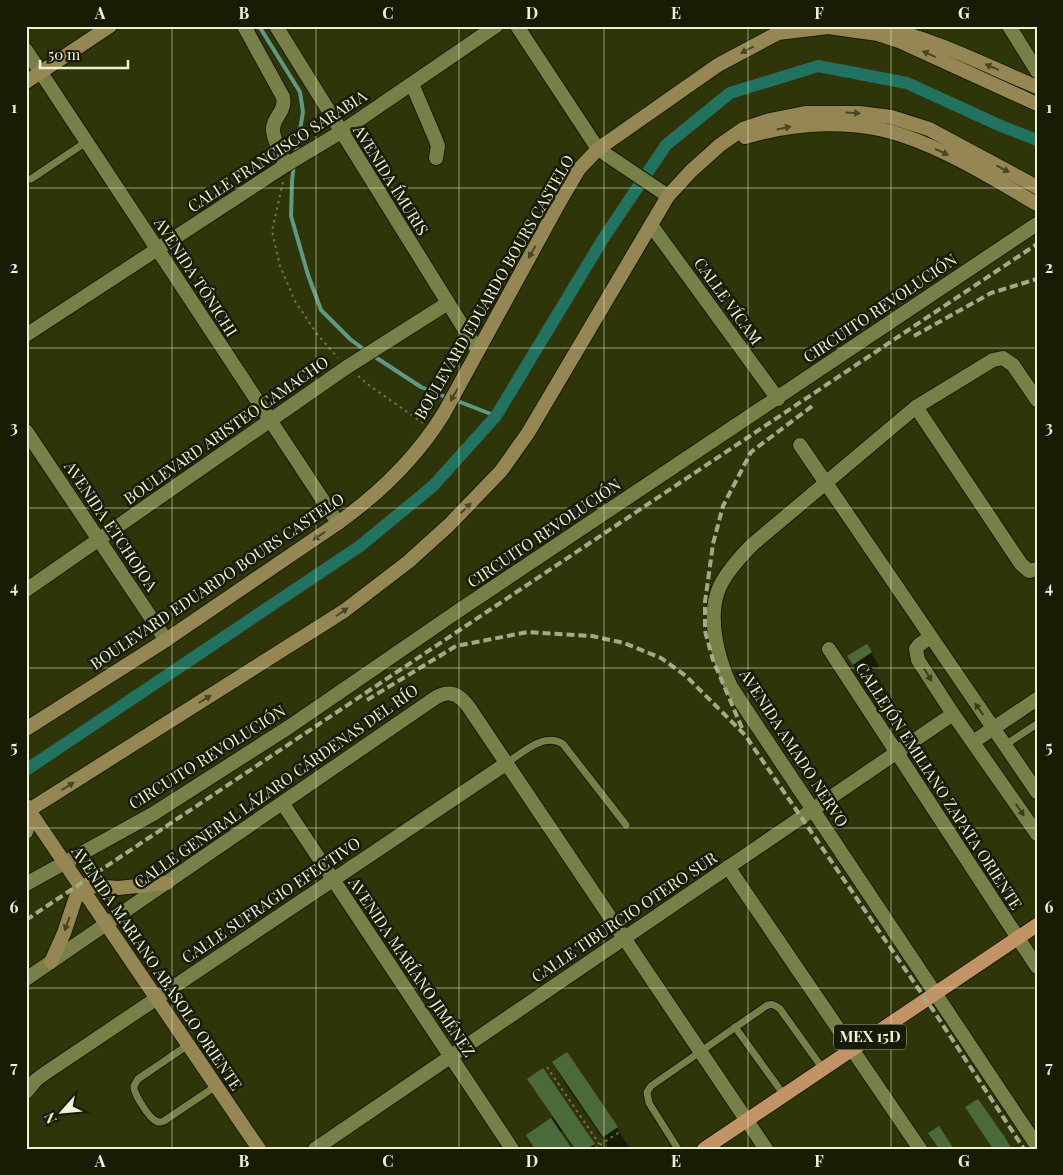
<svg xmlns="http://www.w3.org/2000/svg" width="1063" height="1175" font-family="'Playfair Display',serif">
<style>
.shadow{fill:#0007}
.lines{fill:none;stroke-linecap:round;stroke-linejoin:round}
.stream{stroke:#5f9883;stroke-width:4}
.canal{stroke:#227260;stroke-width:12}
.building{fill:#4b693b}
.service-casing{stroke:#191c01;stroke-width:9}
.minor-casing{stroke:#191c01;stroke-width:16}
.tertiary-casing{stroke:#191c01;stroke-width:16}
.secondary-casing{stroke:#191c01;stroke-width:16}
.trunk-casing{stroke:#191c01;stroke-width:16}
.path{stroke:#6f744d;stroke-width:2;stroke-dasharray:2.5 4;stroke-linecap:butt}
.service{stroke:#788047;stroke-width:7}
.minor{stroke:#788047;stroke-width:14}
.tertiary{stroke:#788047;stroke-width:14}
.secondary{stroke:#948753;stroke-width:14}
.trunk{stroke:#c29366;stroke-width:14}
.rail{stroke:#a4a986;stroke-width:4;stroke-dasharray:8 4;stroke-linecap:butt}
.oneway{fill:#4a4624}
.oneway2{fill:#3a3e1c}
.grid{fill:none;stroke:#ecf2d4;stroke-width:1;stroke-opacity:0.55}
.labels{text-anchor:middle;stroke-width:5;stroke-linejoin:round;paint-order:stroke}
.shield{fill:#191b05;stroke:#adb296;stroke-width:1}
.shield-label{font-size:15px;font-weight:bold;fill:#ecf2d4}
.street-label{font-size:16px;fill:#ecf2d4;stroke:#191b05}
.neatline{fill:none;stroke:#ecf2d4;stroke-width:2}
.grid-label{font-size:16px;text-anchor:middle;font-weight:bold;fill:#ecf2d4}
</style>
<rect width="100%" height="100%" fill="#303509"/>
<g class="shadow">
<polygon points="867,645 879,666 862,678 848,657"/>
<polygon points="567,1054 617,1128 630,1149 610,1149 565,1084 553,1063"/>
<polygon points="528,1079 594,1145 596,1149 574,1149 562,1131 527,1135 553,1118"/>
</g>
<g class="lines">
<g class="stream">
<polyline points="259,26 300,92 303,112 296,154"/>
<polyline points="294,163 292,181 291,216 308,275 321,310 350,339 366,351"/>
<polyline points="372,355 421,387 448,398"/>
<polyline points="455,400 496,416"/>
</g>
<polyline class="canal" points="26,770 360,546 433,486 496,416 603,239 666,145 730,93 818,66 907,83 1001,126 1037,140"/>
</g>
<g class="building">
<polygon points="867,644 872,652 853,665 847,656"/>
<polygon points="567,1052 618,1127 603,1137 552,1062"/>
<polygon points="543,1068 595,1144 587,1149 575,1149 527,1079"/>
<polygon points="978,1099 1004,1136 1012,1149 993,1149 965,1107"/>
<polygon points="551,1118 572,1149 535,1149 526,1135"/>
<polygon points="939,1126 954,1149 939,1149 928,1133"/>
</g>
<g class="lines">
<defs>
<g id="service">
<polyline points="31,179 86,142"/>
<polyline points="1005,745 1037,724"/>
<path d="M507,763C523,752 544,732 563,744L626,825"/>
<polyline points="735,1027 784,1095"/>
<path d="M188,1045L138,1079L134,1086C133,1093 149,1118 156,1121C159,1123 161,1122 164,1121L216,1086"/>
<path d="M678,1149L649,1103L647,1092L651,1086L766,1006C772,1003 775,1005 780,1009L823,1069"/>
</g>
<g id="minor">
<path d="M244,26L283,97C286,113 272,117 273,131C274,142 282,155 286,165"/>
<polyline points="276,26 478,351"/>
<polyline points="517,26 598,149 668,196"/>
<polyline points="26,50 338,523"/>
<polyline points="412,84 435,138 438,146 436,158"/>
<polyline points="651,225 778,399"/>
<polyline points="26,335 286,165 341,132 496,26"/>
<path d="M1037,400L1013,365L1003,358L993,360L916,407L753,544C740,557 728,570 720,586C706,616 718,659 731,687L1037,1146"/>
<polyline points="916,407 1021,564 1029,571 1037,569"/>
<polyline points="26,431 166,640"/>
<polyline points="800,445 1037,792"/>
<polyline points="26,590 347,367 448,303"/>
<polyline points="930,637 919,645 916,649 918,660 953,714 1037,834"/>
<polyline points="829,649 1037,967"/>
<polyline points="973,742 1037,699"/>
<polyline points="283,804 512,1149"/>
<polyline points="728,867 920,1149"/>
<polyline points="26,884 153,814 289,727 458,611 1037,224"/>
<path d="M106,924L435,698C449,690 458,693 468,706L766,1149"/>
<polyline points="26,1092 36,1080 44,1074 507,763"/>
<polyline points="315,1149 953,714"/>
</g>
<g id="tertiary">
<polyline points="1009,26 1037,71"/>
<polyline points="26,979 106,924"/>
</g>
<g id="secondary">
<path d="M886,28C938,41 987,66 1037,87"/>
<polyline points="26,82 110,26"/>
<path d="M745,137C796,122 856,118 907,137C953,153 995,180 1037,204"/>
<path d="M26,729L166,640L338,523C380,493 417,457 444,413L559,203L579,169L598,149L718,65L778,33L828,27L878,34L899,41L1037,104"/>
<polyline points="26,806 259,1149"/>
<polyline points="26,812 344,611 408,562 449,525 501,471 528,433 668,196 691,171 720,145 743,129 770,120 805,113 859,113 891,117 929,129 1037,187"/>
<polyline points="26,832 32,815"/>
<polyline points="51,962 64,933 80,885 118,888 167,883"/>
</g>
<polyline id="trunk" points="704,1149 1037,925"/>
</defs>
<use href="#service" class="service-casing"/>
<use href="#minor" class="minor-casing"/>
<use href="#tertiary" class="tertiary-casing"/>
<use href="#secondary" class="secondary-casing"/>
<use href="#trunk" class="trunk-casing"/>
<g class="path">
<polyline points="283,182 272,231 280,266 295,301 317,334 338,358"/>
<polyline points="358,376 370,386 423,423"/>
<polyline points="547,1067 600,1145 594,1149"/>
<polyline points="600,1145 621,1131"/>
</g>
<use href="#service" class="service"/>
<use href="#minor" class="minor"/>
<use href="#tertiary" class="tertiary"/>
<use href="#secondary" class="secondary"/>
<use href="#trunk" class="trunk"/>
<g class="rail">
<polyline points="914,336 991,293 1037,279"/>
<polyline points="367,700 456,646 528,632 592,636 624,643 661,658 686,676 745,735 935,1013 1024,1149"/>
<polyline points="742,728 713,660 705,631 705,602 713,544 723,506 751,452 815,404"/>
<polyline points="26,920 1037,244"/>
</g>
</g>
<defs><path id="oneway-solid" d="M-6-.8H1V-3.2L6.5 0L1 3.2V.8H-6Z" transform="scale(1.25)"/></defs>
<g class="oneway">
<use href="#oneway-solid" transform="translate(747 50) rotate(152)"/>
<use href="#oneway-solid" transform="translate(929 54) rotate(-156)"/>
<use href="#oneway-solid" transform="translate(992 67) rotate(-157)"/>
<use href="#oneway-solid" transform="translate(853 113) rotate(3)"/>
<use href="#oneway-solid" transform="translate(784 128) rotate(-12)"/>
<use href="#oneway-solid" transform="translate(942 152) rotate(25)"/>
<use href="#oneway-solid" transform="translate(1003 169) rotate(28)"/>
<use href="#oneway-solid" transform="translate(532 252) rotate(119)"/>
<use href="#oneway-solid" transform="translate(454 395) rotate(119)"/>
<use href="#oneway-solid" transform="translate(466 508) rotate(-45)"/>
<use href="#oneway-solid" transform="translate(319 536) rotate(146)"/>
<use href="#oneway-solid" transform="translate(342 612) rotate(-35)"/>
<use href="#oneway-solid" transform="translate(205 699) rotate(-32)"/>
<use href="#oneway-solid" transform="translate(68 786) rotate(-32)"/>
<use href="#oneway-solid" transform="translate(67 924) rotate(110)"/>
</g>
<g class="oneway2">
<use href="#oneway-solid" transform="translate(928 675) rotate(58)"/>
<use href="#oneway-solid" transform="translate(979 709) rotate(-125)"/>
<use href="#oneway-solid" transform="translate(1020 810) rotate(55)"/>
</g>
<path class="grid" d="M172,26V1149M316,26V1149M459,26V1149M604,26V1149M748,26V1149M891,26V1149M26,188H1037M26,348H1037M26,508H1037M26,668H1037M26,828H1037M26,988H1037"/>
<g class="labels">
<rect class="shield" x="834" y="1024.5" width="72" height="25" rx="4"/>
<g class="shield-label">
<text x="870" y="1042">MEX 15D</text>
</g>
<g class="street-label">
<text transform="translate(277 151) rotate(-33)" y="6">CALLE FRANCISCO SARABIA</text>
<text transform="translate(391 180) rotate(58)" y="6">AVENIDA ÍMURIS</text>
<text transform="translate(196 277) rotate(57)" y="6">AVENIDA TÓNICHI</text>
<text transform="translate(494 287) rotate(-60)" y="6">BOULEVARD EDUARDO BOURS CASTELO</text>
<text transform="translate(728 301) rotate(54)" y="6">CALLE VÍCAM</text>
<text transform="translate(880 308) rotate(-34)" y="6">CIRCUITO REVOLUCIÓN</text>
<text transform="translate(226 430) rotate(-35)" y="6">BOULEVARD ARISTEO CAMACHO</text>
<text transform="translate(111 526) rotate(56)" y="6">AVENIDA ETCHOJOA</text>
<text transform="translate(544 533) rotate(-34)" y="6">CIRCUITO REVOLUCIÓN</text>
<text transform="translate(217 581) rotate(-34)" y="6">BOULEVARD EDUARDO BOURS CASTELO</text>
<text transform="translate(794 748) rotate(57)" y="6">AVENIDA AMADO NERVO</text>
<text transform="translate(207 757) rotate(-32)" y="6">CIRCUITO REVOLUCIÓN</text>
<text transform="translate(276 786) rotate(-35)" y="6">CALLE GENERAL LÁZARO CÁRDENAS DEL RÍO</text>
<text transform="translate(939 786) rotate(57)" y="6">CALLEJÓN EMILIANO ZAPATA ORIENTE</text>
<text transform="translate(271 900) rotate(-34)" y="6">CALLE SUFRAGIO EFECTIVO</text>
<text transform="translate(624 917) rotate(-34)" y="6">CALLE TIBURCIO OTERO SUR</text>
<text transform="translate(412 967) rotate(56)" y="6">AVENIDA MARÍANO JIMÉNEZ</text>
<text transform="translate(157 968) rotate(56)" y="6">AVENIDA MARIANO ABASOLO ORIENTE</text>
</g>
</g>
<rect width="1063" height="1175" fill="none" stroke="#191b05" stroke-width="55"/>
<g transform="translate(62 1112) rotate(243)" stroke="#191b05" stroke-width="4" paint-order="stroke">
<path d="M0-4L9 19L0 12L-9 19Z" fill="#ecf2d4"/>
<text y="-8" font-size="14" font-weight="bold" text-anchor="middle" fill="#ecf2d4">N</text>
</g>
<path d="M40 60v8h88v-8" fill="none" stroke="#ecf2d4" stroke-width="2.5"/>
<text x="48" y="60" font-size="15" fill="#ecf2d4" stroke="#191b05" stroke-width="4" paint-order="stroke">50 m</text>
<rect x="28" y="28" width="1008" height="1120" class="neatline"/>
<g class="grid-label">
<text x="100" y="19">A</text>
<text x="244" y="19">B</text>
<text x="388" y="19">C</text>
<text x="532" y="19">D</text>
<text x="676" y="19">E</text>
<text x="819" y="19">F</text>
<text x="964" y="19">G</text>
<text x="14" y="113">1</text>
<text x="1049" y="113">1</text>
<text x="14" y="273">2</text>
<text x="1049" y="273">2</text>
<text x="14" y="433">3</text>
<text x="1049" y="433">3</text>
<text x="14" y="593">4</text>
<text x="1049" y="593">4</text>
<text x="14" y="753">5</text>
<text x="1049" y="753">5</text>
<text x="14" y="913">6</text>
<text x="1049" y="913">6</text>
<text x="14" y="1073">7</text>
<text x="1049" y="1073">7</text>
<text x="100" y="1167">A</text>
<text x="244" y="1167">B</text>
<text x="388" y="1167">C</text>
<text x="532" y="1167">D</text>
<text x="676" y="1167">E</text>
<text x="819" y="1167">F</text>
<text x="964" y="1167">G</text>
</g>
</svg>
